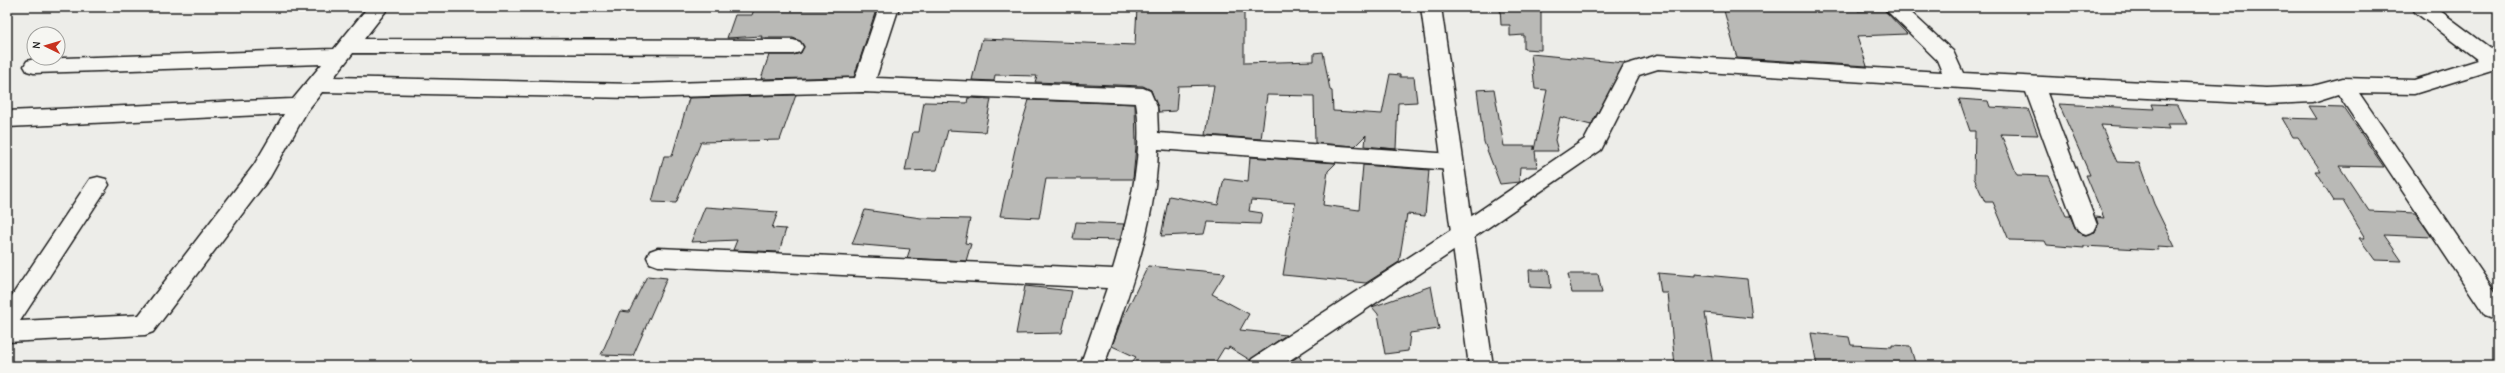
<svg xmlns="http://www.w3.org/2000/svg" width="2505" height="373" font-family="'Comic Neue',sans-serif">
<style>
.building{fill:#b9b9b6;stroke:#1c1c1c}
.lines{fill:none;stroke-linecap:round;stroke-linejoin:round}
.minor-casing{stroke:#1c1c1c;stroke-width:3}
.major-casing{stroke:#1c1c1c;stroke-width:3}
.minor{fill:#f6f6f2;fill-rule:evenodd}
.major{fill:#f6f6f2;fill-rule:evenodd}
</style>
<rect width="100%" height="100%" fill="#edede9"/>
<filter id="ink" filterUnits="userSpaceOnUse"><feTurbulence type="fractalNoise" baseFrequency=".025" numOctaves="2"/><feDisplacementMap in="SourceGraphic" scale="8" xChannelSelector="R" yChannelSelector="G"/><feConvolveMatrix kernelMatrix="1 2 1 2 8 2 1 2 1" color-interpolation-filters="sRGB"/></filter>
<g filter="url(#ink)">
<g class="building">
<polygon points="755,7 877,7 854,77 761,79 769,55 793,55 801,53 804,46 800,41 793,38 761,38 762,36 727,38 735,15 752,15"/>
<polygon points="1137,7 1244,7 1244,63 1314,61 1314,53 1323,52 1330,90 1332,91 1333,111 1382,114 1390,74 1400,75 1400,77 1414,77 1417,102 1398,103 1396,149 1365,146 1366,135 1355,146 1315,143 1314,96 1267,95 1261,139 1206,135 1214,85 1178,86 1176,111 1159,112 1151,90 1143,86 1035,82 1037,76 995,75 994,81 972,80 982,39 1135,45"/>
<polygon points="1500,7 1541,7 1541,50 1524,49 1524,35 1510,36 1510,25 1501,25"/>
<polygon points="1723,7 1856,7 1858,11 1884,10 1907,34 1857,36 1867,66 1737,58"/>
<polygon points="1531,54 1625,63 1591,125 1560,117 1555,140 1558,151 1535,151 1537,167 1520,167 1519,182 1500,184 1484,142 1477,90 1494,89 1504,146 1534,146 1534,150 1547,90 1535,89"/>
<polygon points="796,95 780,140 701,142 676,203 652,202 664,156 672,156 689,98"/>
<polygon points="968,98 991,99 985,132 948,130 937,170 905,171 913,132 919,132 924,102 967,103"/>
<polygon points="1959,99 1988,101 1990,107 2028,109 2038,135 2001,134 2017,175 2048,176 2066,216 2070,216 2077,232 2085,235 2095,232 2098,224 2096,217 2104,218 2086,175 2090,175 2059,104 2154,109 2152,104 2178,105 2187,124 2167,124 2169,129 2101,125 2117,162 2139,163 2154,204 2175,247 2157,246 2159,250 2084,246 2084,248 2047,245 2045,241 2009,240 1993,202 1985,202 1974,178 1975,131 1970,131"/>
<polygon points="1029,100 1135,104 1136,146 1133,179 1046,179 1039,218 1000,216 1018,136"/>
<polygon points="2309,106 2343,107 2384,167 2339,166 2369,211 2415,213 2432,237 2384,235 2402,261 2375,260 2359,238 2365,238 2343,201 2334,201 2315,171 2321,171 2298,137 2293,137 2282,118 2317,119"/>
<polygon points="1250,157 1336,163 1328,171 1323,205 1359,210 1363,165 1429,170 1425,216 1407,214 1399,262 1366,283 1283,275 1295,203 1251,200 1249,211 1262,213 1260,224 1207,222 1204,234 1161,236 1169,196 1218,205 1224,179 1248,182"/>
<polygon points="705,207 778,212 772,228 786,229 779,252 733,250 737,240 691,242"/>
<polygon points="865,210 921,218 970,219 965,243 971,244 966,261 907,258 910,249 852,244"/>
<polygon points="1076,222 1124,224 1120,240 1073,239"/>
<polygon points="1148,266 1225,273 1212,294 1249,314 1240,330 1286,335 1250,360 1229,347 1228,349 1224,348 1213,366 1129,366 1136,357 1112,346 1120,324"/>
<polygon points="1529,270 1549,270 1551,288 1530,287"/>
<polygon points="1658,273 1695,276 1695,274 1747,279 1752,318 1705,313 1713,366 1675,366 1668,293 1661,293"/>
<polygon points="1568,274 1598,274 1602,293 1572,293"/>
<polygon points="647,276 667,278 633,356 601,355 620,311 629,312"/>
<polygon points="1025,286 1072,291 1062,333 1016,334"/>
<polygon points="1431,286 1439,329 1410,333 1408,351 1385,354 1378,314 1372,307"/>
<polygon points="1811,333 1849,337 1851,345 1892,347 1892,345 1910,346 1916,366 1817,366"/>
<polygon points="1299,356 1305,366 1284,366"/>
</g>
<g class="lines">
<defs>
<g id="minor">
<path d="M368,7H389L364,39L793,40L800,42L803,47L800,52L793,54L353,53L334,77L634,84L855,78L879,7H899L876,78L1143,88L1150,91L1157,107L1158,133L1452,154L1460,156L1463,162L1460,168L1452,170L1158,149C1156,224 1128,296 1104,366H1080L1107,288L658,266L650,263L647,257L650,251L658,248L1113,269C1127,222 1145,153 1136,103L863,92L634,98L322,92L307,111L270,177L153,332L145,335L7,342V303L90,179L98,177L106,179L109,185L20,321L139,315L254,165L284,114L7,127V111L293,99L322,64L34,73L27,71L24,66L27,61L34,59L334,49Z"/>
<polygon points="1883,7 1905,7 1953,51 1963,73 2267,88 2313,86 2343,78 2414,80 2478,60 2415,12 2412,7 2435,7 2498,54 2498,68 2414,94 2359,93 2498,296 2498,316 2493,318 2485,315 2338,94 2313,102 2267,104 2047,93 2097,225 2094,231 2086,234 2078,231 2075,225 2026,92 1658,69 1639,75 1601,150 1470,240 1281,366 1249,366 1252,359 1454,228 1585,139 1624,65 1658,55 1942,72 1937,60"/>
</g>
<polygon id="major" points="1421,7 1441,7 1493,366 1469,366"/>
</defs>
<use href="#minor" class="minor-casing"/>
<use href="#major" class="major-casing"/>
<use href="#minor" class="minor"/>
<use href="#major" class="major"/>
</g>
</g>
<rect width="2505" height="373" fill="none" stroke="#f6f6f2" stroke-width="24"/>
<rect x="12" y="12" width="2481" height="349" fill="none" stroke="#1c1c1c" stroke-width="1.5" filter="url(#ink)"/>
<g transform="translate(46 46) rotate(275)"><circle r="19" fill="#f6f6f2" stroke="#9f9f9c"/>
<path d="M0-3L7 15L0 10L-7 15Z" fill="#c8321e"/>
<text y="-6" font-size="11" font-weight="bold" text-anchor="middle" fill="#1c1c1c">N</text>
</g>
</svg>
